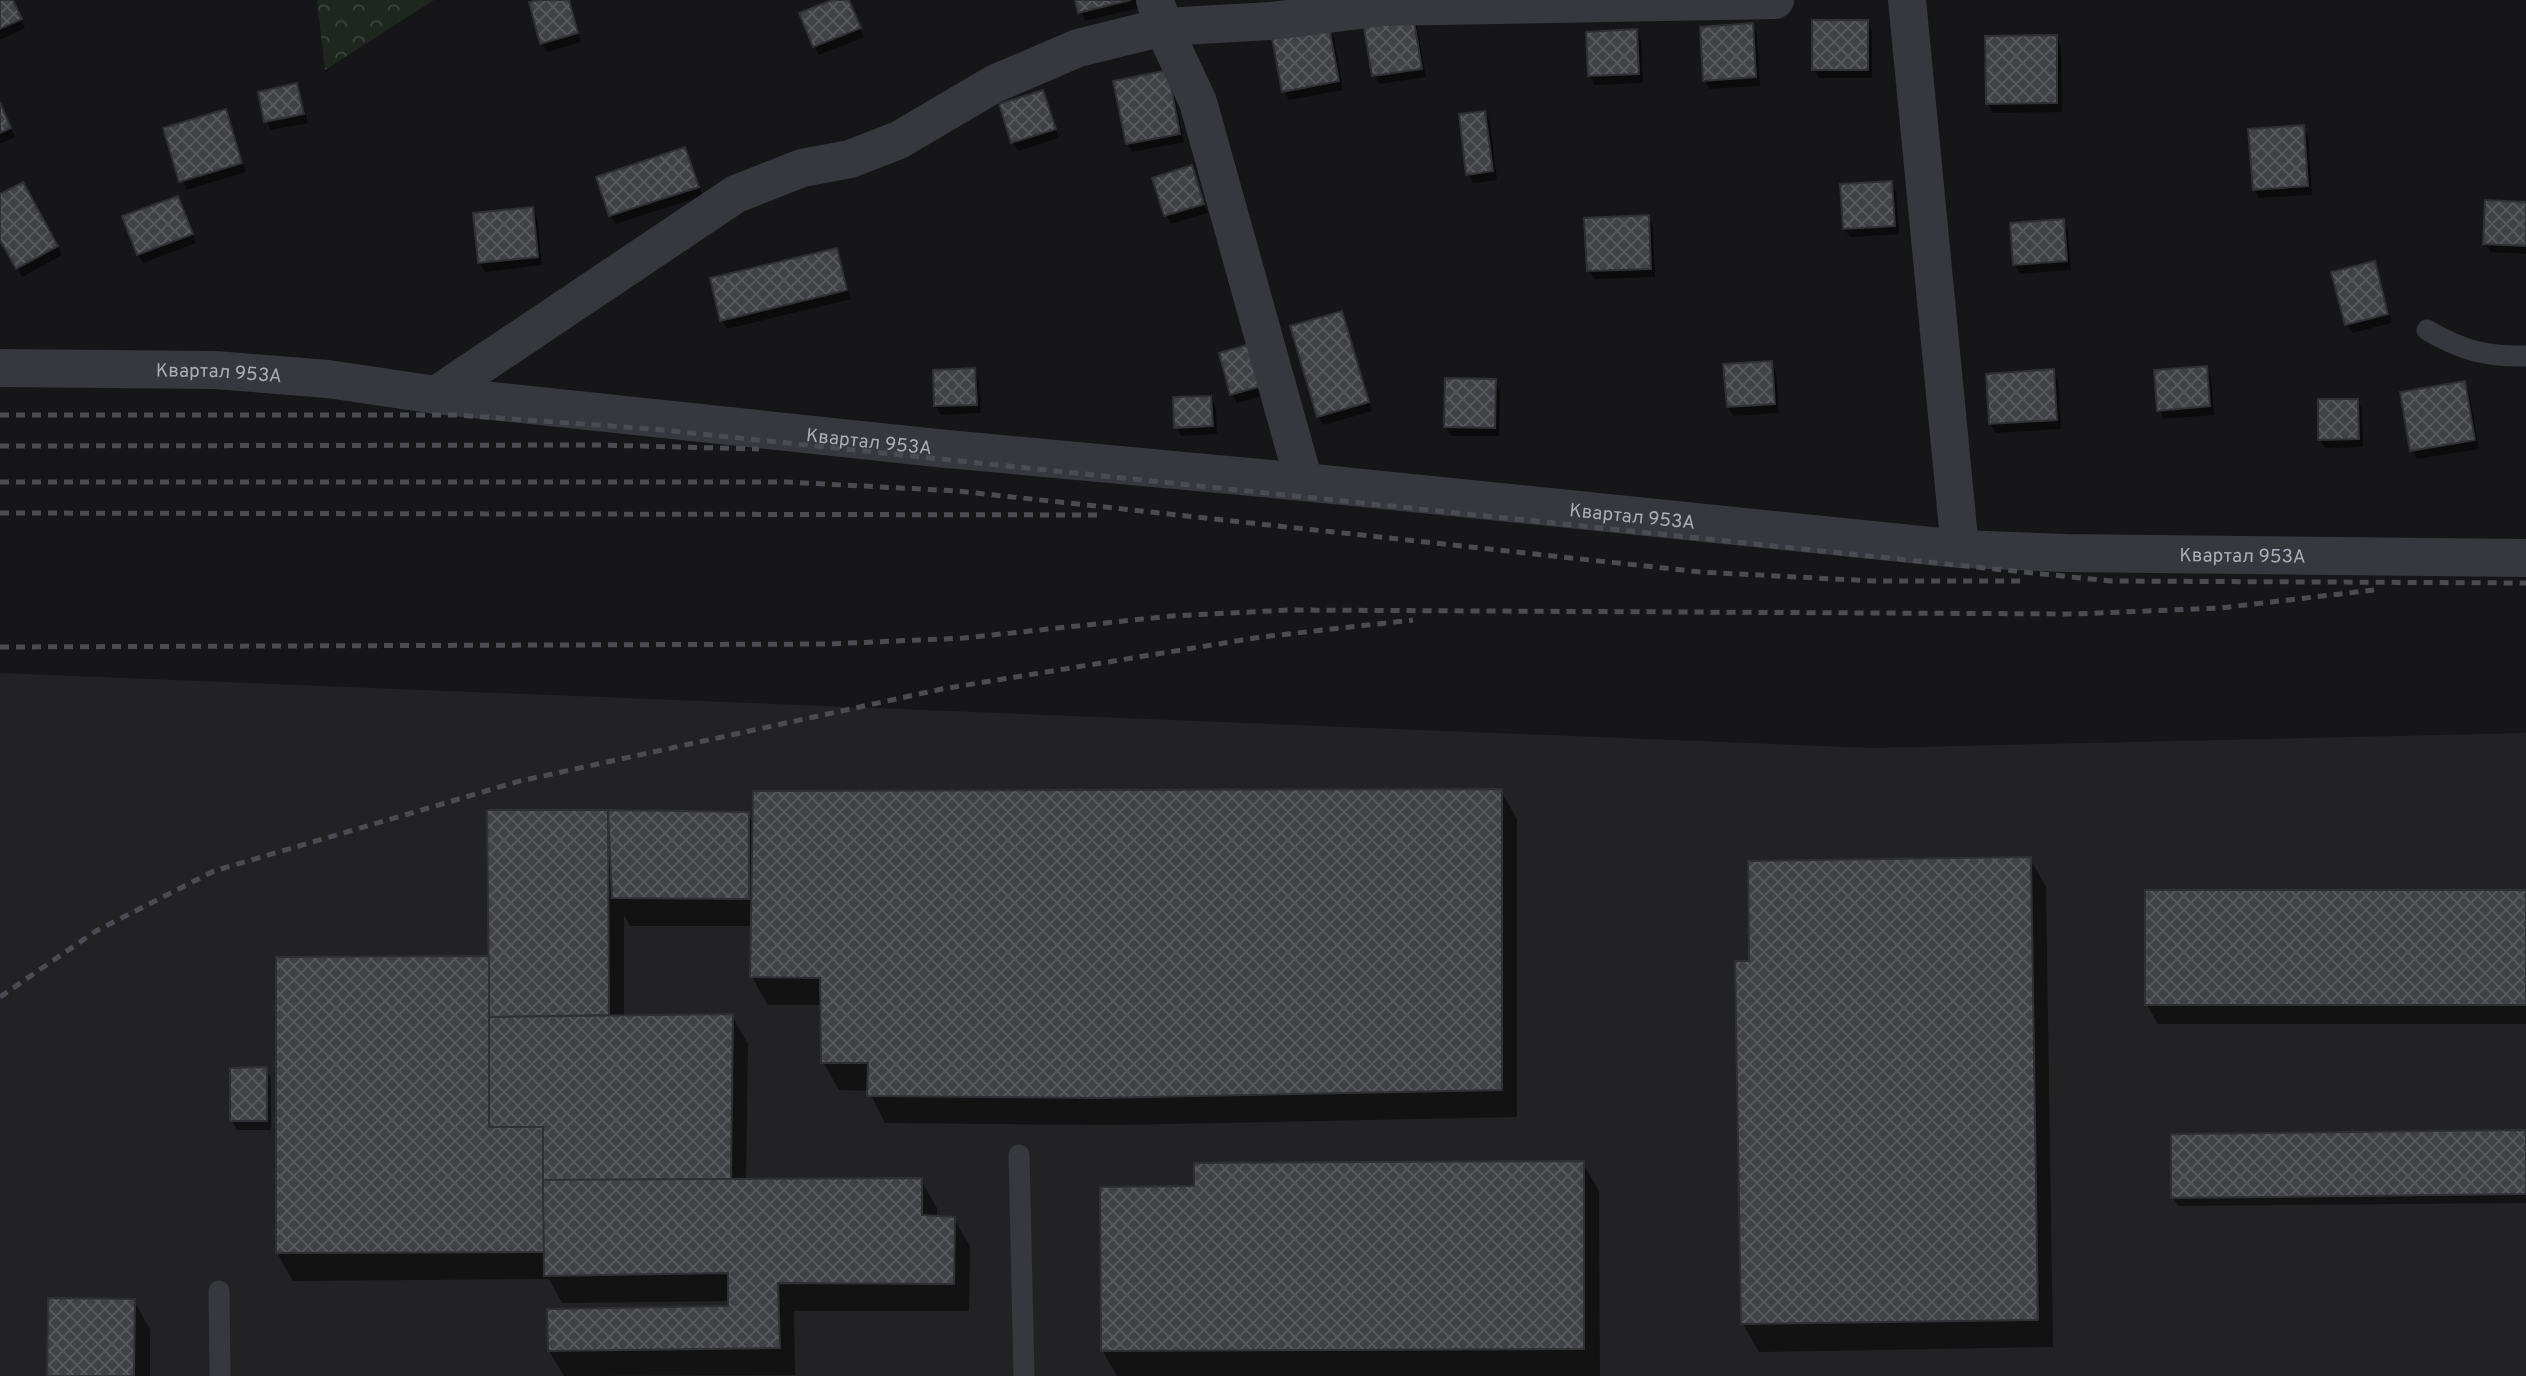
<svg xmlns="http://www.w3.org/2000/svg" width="2526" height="1376" font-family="Overpass,sans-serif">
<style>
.built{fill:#222225}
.forest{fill:url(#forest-crowns)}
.shadow{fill:#0007}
.building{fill:url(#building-cross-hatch);stroke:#303034;stroke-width:2}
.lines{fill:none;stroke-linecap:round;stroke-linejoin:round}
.lane{stroke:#37383d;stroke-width:21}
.street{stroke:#37383d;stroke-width:38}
.rail{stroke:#4a4c52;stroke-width:5;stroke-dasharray:9 7;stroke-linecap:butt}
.labels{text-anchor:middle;stroke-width:6;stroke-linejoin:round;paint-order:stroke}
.street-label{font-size:19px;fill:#a8adb8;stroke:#111113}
</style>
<defs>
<pattern id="forest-crowns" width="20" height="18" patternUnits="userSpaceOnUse" patternTransform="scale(1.75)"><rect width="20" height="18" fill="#1e261f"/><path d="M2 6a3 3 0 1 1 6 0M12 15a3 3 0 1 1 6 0" fill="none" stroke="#3c433d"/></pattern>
<pattern id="building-cross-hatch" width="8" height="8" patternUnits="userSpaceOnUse" patternTransform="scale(1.75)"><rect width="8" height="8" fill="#404145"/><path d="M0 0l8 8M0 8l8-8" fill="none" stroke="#595a5e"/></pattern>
</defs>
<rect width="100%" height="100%" fill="#161618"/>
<polygon class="built" points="0,673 1872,748 2526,733 2526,1376 0,1376"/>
<polygon class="forest" points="317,0 434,0 325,70"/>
<g class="shadow">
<polygon points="0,0 13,0 25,28 0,40"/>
<polygon points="545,0 569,0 581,42 547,52 542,43"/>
<polygon points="837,0 848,0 864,37 819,55 814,46"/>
<polygon points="1077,0 1137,0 1139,8 1085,21"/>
<polygon points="1412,17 1417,26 1426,77 1379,84 1374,75"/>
<polygon points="1867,22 1872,31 1872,78 1819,78 1814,69"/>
<polygon points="1752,25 1757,34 1760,86 1710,89 1705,80"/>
<polygon points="1328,29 1334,38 1343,90 1289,100 1284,91"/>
<polygon points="1636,31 1641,40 1643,83 1595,85 1590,76"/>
<polygon points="2056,37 2061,46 2062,112 1993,113 1988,104"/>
<polygon points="1172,81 1184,142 1132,152 1127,143"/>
<polygon points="297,85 308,123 271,130 266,121"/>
<polygon points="1042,92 1059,138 1018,151 1013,142"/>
<polygon points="0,103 15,137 0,144"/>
<polygon points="225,111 246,172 186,190 165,129"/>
<polygon points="1484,112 1490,121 1497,180 1473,183 1468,174"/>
<polygon points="2303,127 2308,136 2312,195 2259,198 2254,189"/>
<polygon points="685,149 703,196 615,224 610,215"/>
<polygon points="1191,167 1208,213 1171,224 1166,215"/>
<polygon points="1891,183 1896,192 1899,234 1850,237 1844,228"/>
<polygon points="22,184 62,255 22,277 0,236 0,196"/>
<polygon points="177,198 196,243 143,263 138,254"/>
<polygon points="2526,203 2526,254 2490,252 2485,243"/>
<polygon points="532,209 537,218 542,265 485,272 480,263"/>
<polygon points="1648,217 1653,226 1655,277 1594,279 1589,270"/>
<polygon points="2063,221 2068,230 2071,270 2020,274 2015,265 2012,225"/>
<polygon points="836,250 851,299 727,329 722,320"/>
<polygon points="2374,263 2392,323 2352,333 2346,324"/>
<polygon points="1341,313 1372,411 1324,425 1318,416"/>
<polygon points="1253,345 1269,394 1237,403 1232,394"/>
<polygon points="1771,363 1776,372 1779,413 1734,416 1728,407"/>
<polygon points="2206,368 2211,377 2214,415 2164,419 2159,410"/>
<polygon points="974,370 979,379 981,413 941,415 936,406"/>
<polygon points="2053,371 2058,380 2061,429 1996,433 1991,424"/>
<polygon points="1494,381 1500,390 1499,436 1451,436 1446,427"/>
<polygon points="2464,383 2469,392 2479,449 2417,459 2412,450"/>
<polygon points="1210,398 1216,407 1217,434 1181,436 1176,427"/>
<polygon points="2357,400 2362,409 2363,447 2325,448 2320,439"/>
<polygon points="1501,791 1517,819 1517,1117 1116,1125 885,1123 869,1091 839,1090 823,1062 822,1005 768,1005 752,977 753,926 630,926 624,915 624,1017 732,1016 748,1044 746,1181 921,1180 937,1208 937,1218 954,1219 970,1246 969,1311 794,1311 795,1375 564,1376 549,1351 730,1308 730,1301 562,1303 549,1279 293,1281 277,1253 490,958 489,812 748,814 754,825"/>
<polygon points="2030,859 2046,887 2053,1347 1759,1352 1743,1324 1751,962"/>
<polygon points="2526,892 2526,1024 2158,1024 2147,1005"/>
<polygon points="266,1069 271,1078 271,1130 237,1130 232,1121 232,1070"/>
<polygon points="2526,1131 2526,1203 2178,1206 2173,1197"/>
<polygon points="1583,1163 1599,1191 1600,1376 1117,1376 1102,1350 1196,1188"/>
<polygon points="134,1301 150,1329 150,1376 49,1376"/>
</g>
<g class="building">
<polygon points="0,0 13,0 22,19 0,29"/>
<polygon points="538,0 569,0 578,33 540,44 529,2"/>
<polygon points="832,0 849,0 861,28 813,47 799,13"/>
<polygon points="1075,0 1131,0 1078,13"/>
<polygon points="1413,15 1422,69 1372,76 1363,23"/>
<rect x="1812" y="20" width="56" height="50"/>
<polygon points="1753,23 1756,77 1703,81 1700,27"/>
<polygon points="1329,27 1339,81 1282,92 1272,38"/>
<polygon points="1637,29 1639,74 1588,76 1586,32"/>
<polygon points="2057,35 2057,103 1986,104 1985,36"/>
<polygon points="1168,70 1180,134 1126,144 1113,81"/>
<polygon points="297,83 304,114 264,122 258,92"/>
<polygon points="1043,90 1056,129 1011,143 999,104"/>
<polygon points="0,102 11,128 0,133"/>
<polygon points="226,109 242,163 179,182 163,128"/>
<polygon points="1485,111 1493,171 1466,175 1459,114"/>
<polygon points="2304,125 2308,186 2253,190 2248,129"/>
<polygon points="685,147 699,187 609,216 596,177"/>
<polygon points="1192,165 1204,204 1164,216 1152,178"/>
<polygon points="1892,181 1895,226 1843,229 1840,184"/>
<polygon points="23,182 58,246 16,269 0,240 0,194"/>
<polygon points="178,196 193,234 137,255 122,216"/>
<polygon points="2485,200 2526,202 2526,246 2483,244"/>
<polygon points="533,207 538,257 478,263 473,213"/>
<polygon points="1649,215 1651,269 1587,271 1584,218"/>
<polygon points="2064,219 2067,261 2013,265 2010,223"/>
<polygon points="837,248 847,290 720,321 710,278"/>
<polygon points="2375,261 2388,314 2345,325 2331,272"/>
<polygon points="1342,311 1369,402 1317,417 1290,326"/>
<polygon points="1253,343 1265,385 1230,395 1219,353"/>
<polygon points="1772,361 1775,404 1727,407 1723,364"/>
<polygon points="2207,366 2210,406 2157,411 2154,370"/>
<polygon points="975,368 977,405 934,406 933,370"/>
<polygon points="2054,369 2057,420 1989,424 1986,374"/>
<polygon points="1445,378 1496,379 1495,428 1444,427"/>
<polygon points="2465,381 2475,440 2410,451 2400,392"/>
<polygon points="1211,396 1213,426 1174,428 1173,397"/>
<polygon points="2318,399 2358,399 2359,439 2318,440"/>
<polygon points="1502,789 1502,1090 1099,1098 867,1096 868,1063 821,1063 820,978 750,977 753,791"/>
<polygon points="487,810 608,810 609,1015 489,1017"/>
<polygon points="608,810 749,812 749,899 612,898"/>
<polygon points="2031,857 2038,1320 1741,1324 1735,961 1749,961 1748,861"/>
<rect x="2145" y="890" width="381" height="115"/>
<polygon points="489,956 489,1127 543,1127 544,1252 276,1253 276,957"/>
<polygon points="733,1014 731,1179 543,1180 543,1127 489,1127 489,1017"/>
<polygon points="267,1067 267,1121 230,1121 230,1068"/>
<polygon points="2526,1130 2526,1194 2171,1198 2171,1134"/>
<polygon points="1584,1161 1584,1349 1101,1351 1100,1187 1194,1186 1194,1163"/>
<polygon points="922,1178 922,1215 955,1217 954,1284 778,1283 780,1348 548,1351 547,1309 728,1306 728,1273 544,1276 543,1180"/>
<polygon points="48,1298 135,1299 134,1376 47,1376"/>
</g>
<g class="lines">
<g class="lane">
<path d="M2427,330C2461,350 2486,357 2526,356"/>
<polyline points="1019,1155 1024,1376"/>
<polyline points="219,1291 220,1376"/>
</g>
<g class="street">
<polyline points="1155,0 1163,27 1198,102 1304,482"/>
<polyline points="1907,0 1960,549"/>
<path id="s1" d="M0,368L215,370L328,379L436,395L937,448L1304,482L1960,549L2066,553L2526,558"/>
<polyline points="436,395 736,194 802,168 850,159 899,140 994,84 1078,48 1163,27 1272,21 1383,7 1775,0"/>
</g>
<g class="rail">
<polyline points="0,415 456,415 653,429 2110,581 2526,583"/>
<polyline points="0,446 598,445 759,449"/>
<polyline points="0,482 786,482 958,491 1700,572 1874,581 2025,581"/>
<polyline points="0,513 1102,515"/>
<polyline points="0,647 828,644 964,638 1171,616 1289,610 2074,614 2220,608 2374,590"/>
<polyline points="0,997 96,931 214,871 520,781 942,689 1261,637 1413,620"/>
</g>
</g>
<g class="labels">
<g class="street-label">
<text dy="7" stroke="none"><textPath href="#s1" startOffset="219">Квартал 953А</textPath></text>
<text dy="7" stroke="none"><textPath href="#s1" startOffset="873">Квартал 953А</textPath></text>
<text dy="7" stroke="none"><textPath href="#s1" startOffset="1640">Квартал 953А</textPath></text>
<text dy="7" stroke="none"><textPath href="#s1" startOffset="2252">Квартал 953А</textPath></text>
</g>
</g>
</svg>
